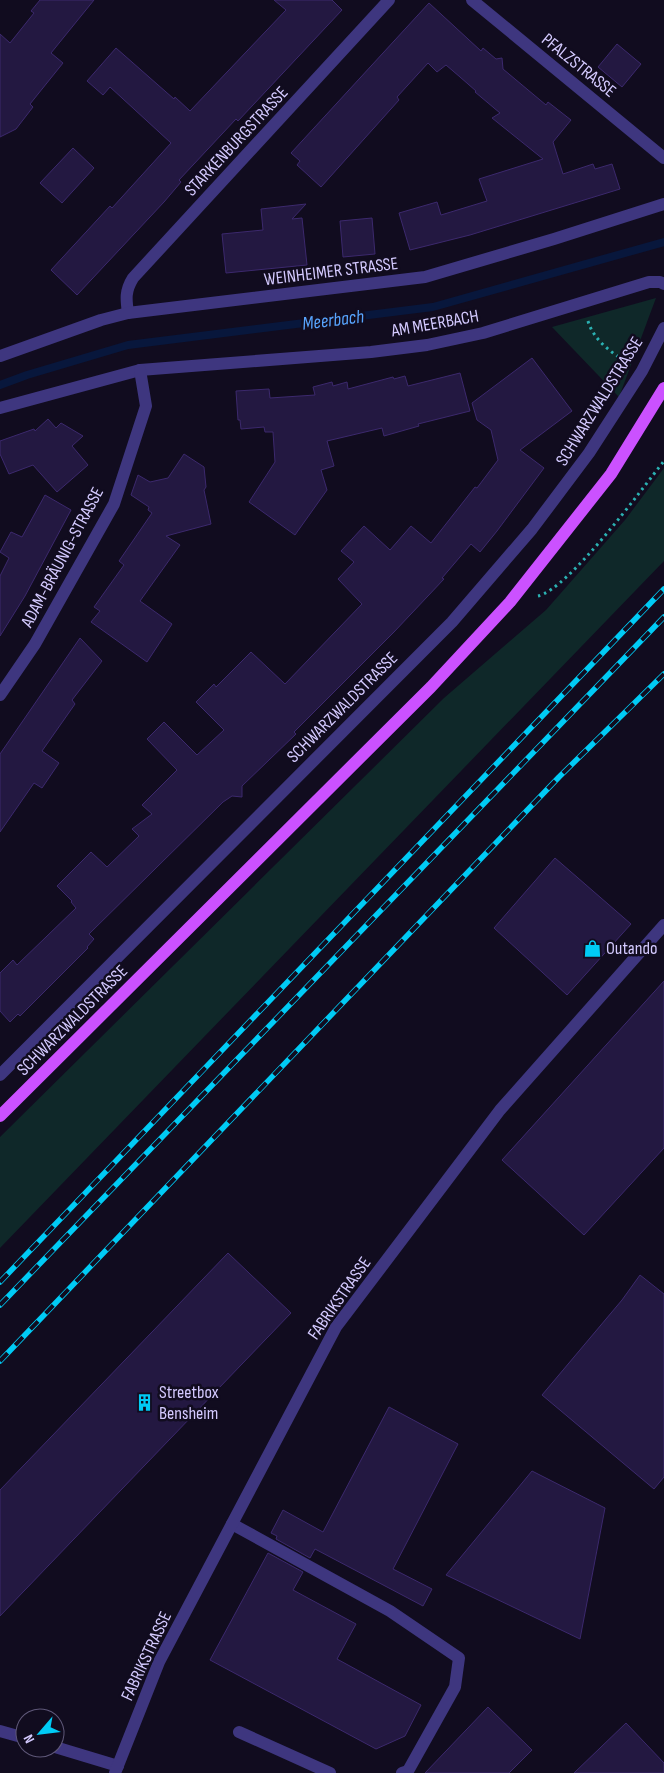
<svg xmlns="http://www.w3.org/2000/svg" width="664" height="1773" font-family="'Sofia Sans Condensed',sans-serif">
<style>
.green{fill:#0f2829}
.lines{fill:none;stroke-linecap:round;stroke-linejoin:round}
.stream{stroke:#08173c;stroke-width:8}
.building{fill:#231841;stroke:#3c296d}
.path{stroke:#2bb1b2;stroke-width:3;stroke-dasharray:2.5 4;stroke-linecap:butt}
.lane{stroke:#3e367f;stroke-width:12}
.street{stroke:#3e367f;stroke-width:12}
.primary{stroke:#cb51ff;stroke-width:12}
.rail-casing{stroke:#00cbf5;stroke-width:5.5}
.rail{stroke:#110c1f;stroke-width:4;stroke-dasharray:11;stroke-linecap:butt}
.labels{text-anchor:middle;stroke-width:5;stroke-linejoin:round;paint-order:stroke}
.street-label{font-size:18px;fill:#d4caff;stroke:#110c1f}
.poi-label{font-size:18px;fill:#d4caff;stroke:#110c1f;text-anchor:start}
.water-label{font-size:19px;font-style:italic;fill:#58a5ff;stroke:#110c1f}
</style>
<rect width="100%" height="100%" fill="#110c1f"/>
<g class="green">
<polygon points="656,298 619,397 552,327"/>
<polygon points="664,468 664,561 0,1248 0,1137 444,698 546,610 625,520"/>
</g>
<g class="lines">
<polyline class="stream" points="0,385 27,375 128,345 433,307 664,242"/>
</g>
<g class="building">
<polygon points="40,0 94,0 51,53 63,63 30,104 33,107 16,129 0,137 0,34 10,43 34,13 31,11"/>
<polygon points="274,0 332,0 342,10 238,121 236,119 179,180 181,182 164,202 77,295 51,270 110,206 112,208 171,143 110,87 103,95 87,81 116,48 174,99 175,97 190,111 286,10"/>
<polygon points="429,3 481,51 483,48 496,59 502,58 503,69 546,105 548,102 571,120 553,142 563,174 593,164 595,169 612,164 620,189 470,235 410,250 399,213 437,202 441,215 487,201 479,179 543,159 492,118 500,113 475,92 476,91 460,77 446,65 437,72 428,63 397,97 399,100 321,187 297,165 300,161 291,153"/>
<polygon points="617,44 641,64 622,87 598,67"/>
<polygon points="73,148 94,168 62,203 40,183"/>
<polygon points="306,204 292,219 302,218 307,265 226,273 222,234 263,230 261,209"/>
<polygon points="372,218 375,254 343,257 340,221"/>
<polygon points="532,358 572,411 520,450 544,468 497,531 480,552 471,544 442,578 444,579 394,632 294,732 296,734 242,786 242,797 232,796 223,802 89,934 94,939 87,947 88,948 20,1016 18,1014 10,1022 0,1011 0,973 13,960 17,965 76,908 71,902 72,901 57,886 91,852 107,867 139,836 132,829 152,814 142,805 177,770 147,739 164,722 197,755 224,730 196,702 214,684 216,687 251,652 285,684 362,604 338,579 354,562 341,551 364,526 390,550 411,526 431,543 475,487 477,488 498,460 491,430 477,420 472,403"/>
<polygon points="460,373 470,411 418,424 419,426 384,436 382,428 327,441 334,466 321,470 327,490 295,535 249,502 275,462 273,432 265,432 264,427 241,429 240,420 238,420 236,391 269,389 270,398 315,395 313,387 332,382 333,386 347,382 348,389 393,377 394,379 405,376 408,386"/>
<polygon points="48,419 56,428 61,423 83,436 72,446 88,465 57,492 33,465 9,474 0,454 0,441 34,429 35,431"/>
<polygon points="184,454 204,467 206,487 204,490 211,524 166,536 180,545 140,601 172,624 147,662 91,622 100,611 94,607 124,565 119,561 152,513 148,510 149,507 131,495 138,475 150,482 168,478"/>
<polygon points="45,495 71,510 25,596 0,636 0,576 9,558 0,552 11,532 22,537"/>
<polygon points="80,638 102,661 72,700 75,704 42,751 59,763 42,788 34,783 0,832 0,754"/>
<polygon points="555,858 631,924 567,995 494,928"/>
<polygon points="664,981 664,1148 584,1235 502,1160"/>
<polygon points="228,1253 291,1313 0,1616 0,1490"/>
<polygon points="640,1275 664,1294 664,1477 654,1489 542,1395 622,1300"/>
<polygon points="389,1407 458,1444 393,1569 432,1589 423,1606 315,1549 310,1558 276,1539 277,1536 271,1533 283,1510 323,1532"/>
<polygon points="532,1471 605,1508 580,1639 446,1575"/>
<polygon points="268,1553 303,1572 293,1590 356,1624 337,1659 421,1705 405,1736 376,1749 210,1660"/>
<polygon points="488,1707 532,1750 509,1773 425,1773"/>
<polygon points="626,1723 664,1763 664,1773 574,1773"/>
</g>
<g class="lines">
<g class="path">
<path d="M588,321C593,339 611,353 627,362"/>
<path d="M538,596C569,589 641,490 664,461"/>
</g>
<g class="lane">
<polyline points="232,1524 390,1611 459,1658 455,1687 408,1771 402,1773"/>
<polyline points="0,1731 25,1738"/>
<polyline points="239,1732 330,1773"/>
<polyline points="55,1747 118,1766"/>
</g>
<g class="street">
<polyline points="472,0 664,158"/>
<path d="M128,313C126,299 125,291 133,278L389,0"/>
<polyline points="0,356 101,320 128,313 425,277 554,239 664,204"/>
<polyline points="0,408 140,370 371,352 427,345 483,333 649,282 660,282 664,284"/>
<polyline points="0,695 35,644 114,504 146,406 140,370"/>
<polyline points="0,1075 452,622 532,529 589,453 642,371 664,328"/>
<polyline points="115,1773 159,1662 336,1327 500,1110 664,925"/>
</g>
<polyline class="primary" points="0,1116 431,687 510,602 611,474 664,388"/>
<defs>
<g id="rail">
<polyline points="0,1282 664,589"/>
<polyline points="0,1305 664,617"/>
<polyline points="0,1361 559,777 664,674"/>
</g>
</defs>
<use href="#rail" class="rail-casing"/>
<use href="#rail" class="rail"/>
</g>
<defs>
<symbol id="shop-bare" viewBox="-9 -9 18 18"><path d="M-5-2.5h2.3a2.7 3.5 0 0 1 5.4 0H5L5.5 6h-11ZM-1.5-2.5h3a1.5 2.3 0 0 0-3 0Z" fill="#00cbf5" stroke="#110c1f" stroke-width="2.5" paint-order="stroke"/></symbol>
<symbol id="building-bare" viewBox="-9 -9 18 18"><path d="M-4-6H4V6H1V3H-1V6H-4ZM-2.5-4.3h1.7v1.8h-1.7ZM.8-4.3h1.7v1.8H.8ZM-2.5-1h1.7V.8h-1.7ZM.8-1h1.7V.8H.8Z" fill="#00cbf5" stroke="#110c1f" stroke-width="2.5" paint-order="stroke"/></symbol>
</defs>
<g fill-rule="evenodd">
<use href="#shop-bare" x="580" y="936" width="25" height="25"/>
<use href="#building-bare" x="132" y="1390" width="25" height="25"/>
</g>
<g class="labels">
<g class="street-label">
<text transform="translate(579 65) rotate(39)" y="6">PFALZSTRASSE</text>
<text transform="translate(236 141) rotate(-47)" y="6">STARKENBURGSTRASSE</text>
<text transform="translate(331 271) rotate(-7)" y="6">WEINHEIMER STRASSE</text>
<text transform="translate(435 323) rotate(-10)" y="6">AM MEERBACH</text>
<text transform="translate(599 401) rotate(-58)" y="6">SCHWARZWALDSTRASSE</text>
<text transform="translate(62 557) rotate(-62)" y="6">ADAM-BRÄUNIG-STRASSE</text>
<text transform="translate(342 707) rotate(-45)" y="6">SCHWARZWALDSTRASSE</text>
<text transform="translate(72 1020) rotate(-45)" y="6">SCHWARZWALDSTRASSE</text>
<text transform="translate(339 1298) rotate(-55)" y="6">FABRIKSTRASSE</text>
<text transform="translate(146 1656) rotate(-65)" y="6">FABRIKSTRASSE</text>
</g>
<g class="poi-label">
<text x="606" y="954">Outando</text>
<text x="159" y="1398">Streetbox<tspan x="159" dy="21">Bensheim</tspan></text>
</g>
<g class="water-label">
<text transform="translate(333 319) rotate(-7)" y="7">Meerbach</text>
</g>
</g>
<g transform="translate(40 1733) rotate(242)"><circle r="24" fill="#110c1f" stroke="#5f5879"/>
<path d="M0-4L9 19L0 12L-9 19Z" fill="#00cbf5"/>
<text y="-8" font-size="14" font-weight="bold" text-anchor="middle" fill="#d4caff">N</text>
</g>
</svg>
